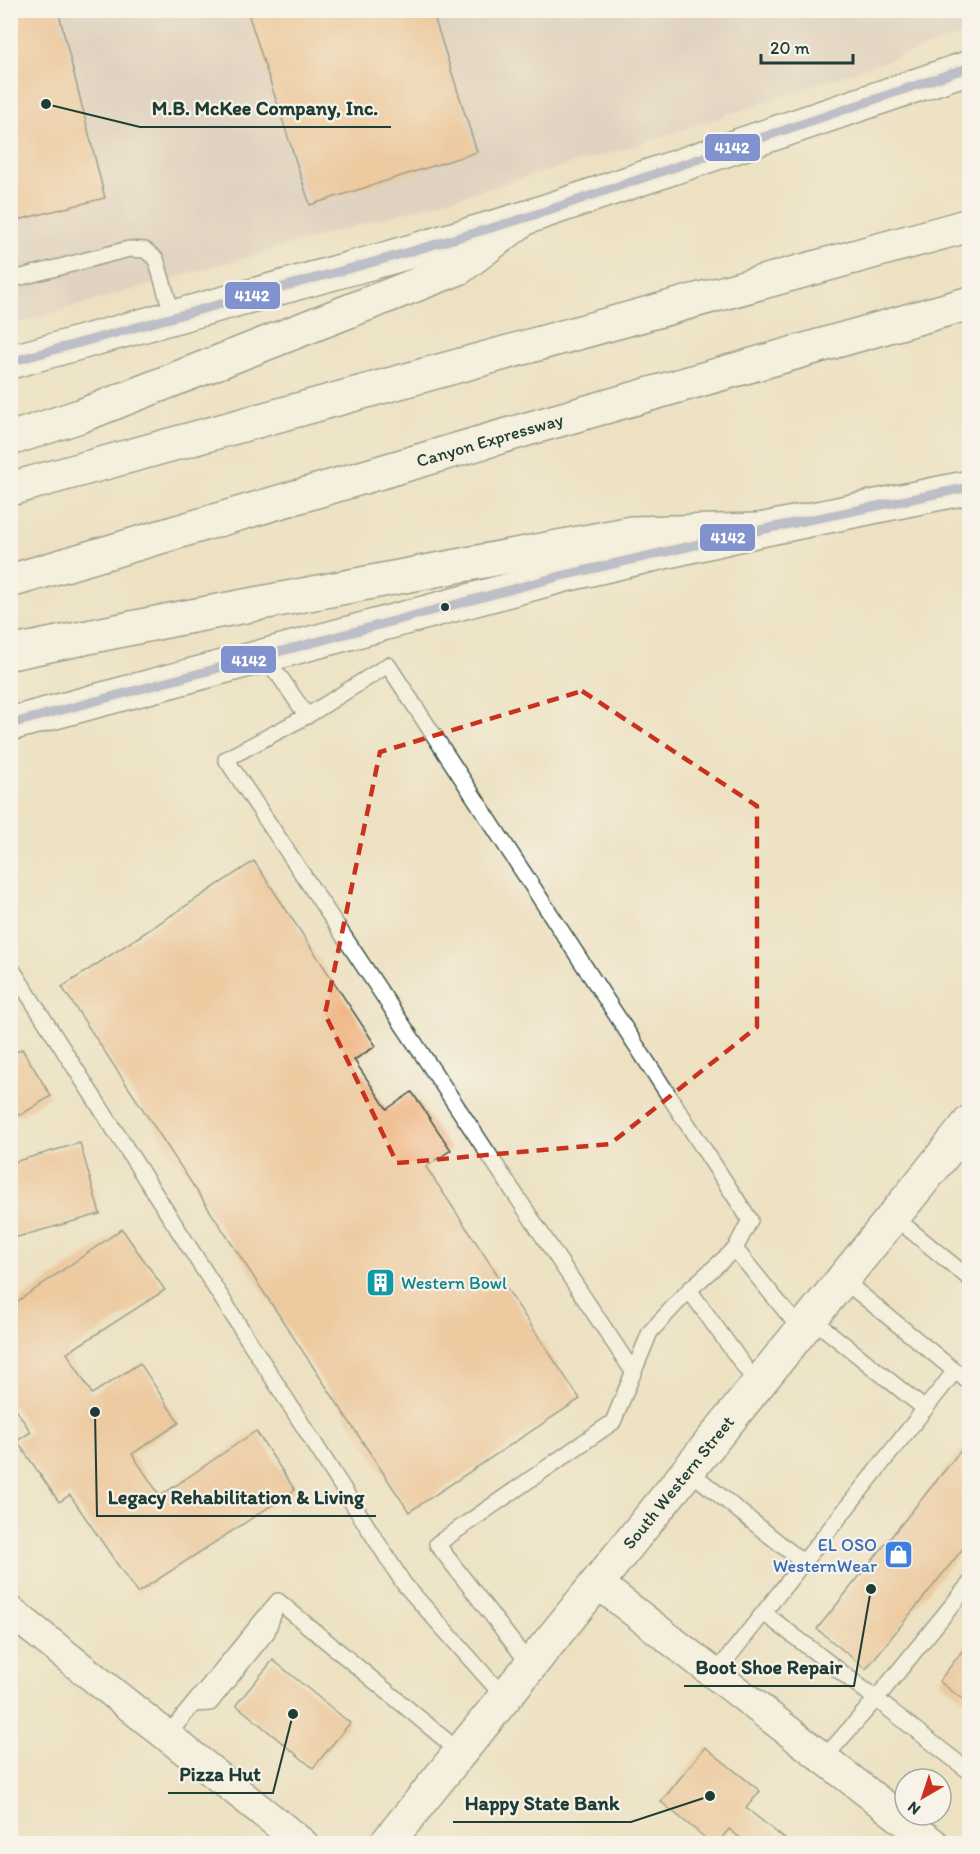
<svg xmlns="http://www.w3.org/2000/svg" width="980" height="1854" font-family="Itim,sans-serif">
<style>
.industrial{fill:#d1bfbd}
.building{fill:#eead77}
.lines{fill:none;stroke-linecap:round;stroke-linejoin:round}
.service-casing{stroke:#3e5649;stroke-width:18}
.minor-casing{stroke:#3e5649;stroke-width:33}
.secondary-casing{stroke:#3e5649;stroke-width:36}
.motorway-casing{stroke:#3e5649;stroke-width:36}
.service{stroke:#fff;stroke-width:15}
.minor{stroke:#fff;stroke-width:30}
.secondary{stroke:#fff;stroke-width:33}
.motorway{stroke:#fff;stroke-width:33}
.bus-1-casing{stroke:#f7f3e8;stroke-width:14}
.bus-1{stroke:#8193ce;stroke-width:9}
.marked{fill:none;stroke:#c8321e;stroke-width:4.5;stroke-dasharray:12 8;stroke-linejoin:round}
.bus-dot{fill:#1f3d34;stroke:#f7f3e8;stroke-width:2}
.labels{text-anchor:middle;stroke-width:4.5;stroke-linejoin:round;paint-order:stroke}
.street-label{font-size:18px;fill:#1f3d34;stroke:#f7f3e8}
.culture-label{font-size:18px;fill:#0d838f;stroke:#f7f3e8;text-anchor:start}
.shop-label{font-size:18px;fill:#366cbe;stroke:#f7f3e8;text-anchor:end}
.leader{fill:none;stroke:#1f3d34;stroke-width:2}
.callout-dot{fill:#1f3d34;stroke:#f7f3e8;stroke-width:2}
.callout-label{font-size:20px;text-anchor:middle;font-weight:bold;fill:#1f3d34;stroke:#f7f3e8;stroke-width:4.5;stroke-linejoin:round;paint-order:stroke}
.line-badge{stroke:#f7f3e8;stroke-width:2}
.badge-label{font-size:16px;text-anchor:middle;font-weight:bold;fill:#fff}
</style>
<rect width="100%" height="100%" fill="#f7f3e8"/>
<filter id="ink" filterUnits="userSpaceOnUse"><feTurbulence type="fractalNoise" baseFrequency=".0167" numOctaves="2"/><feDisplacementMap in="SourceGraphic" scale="12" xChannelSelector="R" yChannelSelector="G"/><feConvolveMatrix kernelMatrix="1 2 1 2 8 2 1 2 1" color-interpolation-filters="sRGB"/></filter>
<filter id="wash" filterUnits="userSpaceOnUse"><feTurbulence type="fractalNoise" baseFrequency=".008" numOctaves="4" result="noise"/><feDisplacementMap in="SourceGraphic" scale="24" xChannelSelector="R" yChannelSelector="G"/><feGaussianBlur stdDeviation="1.35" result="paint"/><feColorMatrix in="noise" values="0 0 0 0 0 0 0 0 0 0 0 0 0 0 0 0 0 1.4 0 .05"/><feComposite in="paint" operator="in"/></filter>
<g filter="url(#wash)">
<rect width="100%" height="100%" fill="#ede1c2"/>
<polygon class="industrial" points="11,11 969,11 969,33 634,146 11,325"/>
<g id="blocks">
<g class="building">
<polygon points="10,10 58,10 105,198 10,222"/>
<polygon points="247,10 432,10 477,152 310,205"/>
<polygon points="254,861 376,1046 354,1060 387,1109 412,1092 451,1150 426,1167 580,1399 409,1512 62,987"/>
<polygon points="22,1049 51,1096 19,1116 10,1101 10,1055"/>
<polygon points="80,1143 100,1214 10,1239 10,1163"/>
<polygon points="122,1229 165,1290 67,1353 92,1394 140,1363 179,1423 132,1454 160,1496 256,1431 295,1490 137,1593 70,1495 59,1502 17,1441 31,1432 10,1401 10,1291 18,1301"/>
<polygon points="970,1439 970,1540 866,1669 817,1629"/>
<polygon points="970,1641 970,1705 939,1681"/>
<polygon points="273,1660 350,1723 313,1768 236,1705"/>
<polygon points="705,1747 760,1791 746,1808 791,1844 748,1844 729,1829 717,1844 713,1844 661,1802"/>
</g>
</g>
</g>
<g filter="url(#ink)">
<use href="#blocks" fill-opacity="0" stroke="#3e5649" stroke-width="1.5"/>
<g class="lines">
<defs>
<g id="service">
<polyline points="966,10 970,22"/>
<polyline points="10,280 129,249 145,250 156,259 173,317"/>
<polyline points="263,657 280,677 307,716"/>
<polyline points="10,966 404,1584 504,1697"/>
<polyline points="893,1216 970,1279"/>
<polyline points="735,1249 801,1330"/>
<polyline points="842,1279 955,1371"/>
<polyline points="689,1290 757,1384"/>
<polyline points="811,1318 925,1409"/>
<polyline points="688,1470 804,1563"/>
<polyline points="970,1583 876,1699 970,1772"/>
<polyline points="764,1613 876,1699 824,1758"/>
<polyline points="530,1665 437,1544 613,1422 650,1332 689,1290 735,1249 750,1220 388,665 307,716 226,759 634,1373"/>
<polyline points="715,1674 955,1371 970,1383"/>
<polyline points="194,1704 210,1703 267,1632 274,1612"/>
<polyline points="167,1736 278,1601 460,1752"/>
</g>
<g id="minor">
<polyline points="596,1582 934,1844"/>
<polyline points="10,1611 303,1844"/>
</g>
<g id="secondary">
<polyline points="10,362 388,258 525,218 970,67"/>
<polyline points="10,724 561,576 760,530 970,487"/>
<path id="s1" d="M386,1844L970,1122"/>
</g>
<g id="motorway">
<polyline points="10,439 83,415 459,268 525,218"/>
<polyline points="10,489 970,225"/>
<path id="s2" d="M10,581L531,428L970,303"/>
<polyline points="10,653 176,619 632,533 760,530"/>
</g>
</defs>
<use href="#service" class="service-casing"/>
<use href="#minor" class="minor-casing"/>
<use href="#secondary" class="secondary-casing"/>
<use href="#motorway" class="motorway-casing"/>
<use href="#service" class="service"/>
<use href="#minor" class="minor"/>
<use href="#secondary" class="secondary"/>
<use href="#motorway" class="motorway"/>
<defs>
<g id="bus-1">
<polyline points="10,362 388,258 525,218 970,67"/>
<polyline points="10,724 561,576 760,530 970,487"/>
</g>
</defs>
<use href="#bus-1" class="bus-1-casing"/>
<use href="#bus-1" class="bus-1"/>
</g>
</g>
<path d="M0 0H980V1854H0ZM582,691L757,806V1027L610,1144L397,1163L325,1014L380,752Z" fill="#ede1c2" fill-opacity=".55" fill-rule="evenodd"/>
<path class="marked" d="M582,691L757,806V1027L610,1144L397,1163L325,1014L380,752Z"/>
<defs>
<symbol id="building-square" viewBox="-11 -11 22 22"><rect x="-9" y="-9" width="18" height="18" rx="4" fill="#0f9aa8" stroke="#f7f3e8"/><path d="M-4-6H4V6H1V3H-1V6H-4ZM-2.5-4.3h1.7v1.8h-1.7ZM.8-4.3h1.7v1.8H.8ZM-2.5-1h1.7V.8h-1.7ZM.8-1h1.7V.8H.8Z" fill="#fff"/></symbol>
<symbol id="shop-square" viewBox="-11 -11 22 22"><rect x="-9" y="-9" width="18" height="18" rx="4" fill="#3f7fe0" stroke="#f7f3e8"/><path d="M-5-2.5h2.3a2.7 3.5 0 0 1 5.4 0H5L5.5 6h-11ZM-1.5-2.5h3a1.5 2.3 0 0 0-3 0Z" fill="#fff"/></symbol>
</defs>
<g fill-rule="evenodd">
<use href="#building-square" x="364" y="1266" width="33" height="33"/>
<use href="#shop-square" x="882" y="1538" width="33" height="33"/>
</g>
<circle class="bus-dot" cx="445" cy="607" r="5"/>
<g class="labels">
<g class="street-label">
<text dy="6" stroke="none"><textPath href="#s2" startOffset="500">Canyon Expressway</textPath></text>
<text dy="6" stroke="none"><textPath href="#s1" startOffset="465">South Western Street</textPath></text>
</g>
<g class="culture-label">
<text x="401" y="1289">Western Bowl</text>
</g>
<g class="shop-label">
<text x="877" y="1551">EL OSO<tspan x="877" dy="21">WesternWear</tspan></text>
</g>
</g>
<path class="leader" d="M46 104L140 127H391M95 1412L97 1516H376M871 1589L854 1686H684M293 1714L273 1793H168M710 1796L631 1822H453"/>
<g class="callout-dot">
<circle cx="46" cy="104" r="6"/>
<circle cx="95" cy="1412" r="6"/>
<circle cx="871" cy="1589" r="6"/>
<circle cx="293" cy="1714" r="6"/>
<circle cx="710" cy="1796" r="6"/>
</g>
<g class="callout-label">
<text x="265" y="115">M.B. McKee Company, Inc.</text>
<text x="236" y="1504">Legacy Rehabilitation &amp; Living</text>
<text x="769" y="1674">Boot Shoe Repair</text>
<text x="220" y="1781">Pizza Hut</text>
<text x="542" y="1810">Happy State Bank</text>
</g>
<g class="line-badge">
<rect x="704" y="133" width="57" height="29" rx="6" fill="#8193ce"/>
<rect x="224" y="281" width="57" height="29" rx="6" fill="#8193ce"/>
<rect x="699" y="523" width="57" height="29" rx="6" fill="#8193ce"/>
<rect x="220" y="645" width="57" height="29" rx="6" fill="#8193ce"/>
</g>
<g class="badge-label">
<text x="732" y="153">4142</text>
<text x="252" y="301">4142</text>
<text x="728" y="543">4142</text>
<text x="249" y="666">4142</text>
</g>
<rect width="980" height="1854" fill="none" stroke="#f7f3e8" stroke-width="36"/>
<g transform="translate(923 1797) rotate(219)"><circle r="28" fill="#f7f3e8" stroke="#a1aaa0" stroke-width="1.5"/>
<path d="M0-4.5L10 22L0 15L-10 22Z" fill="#c8321e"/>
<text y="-9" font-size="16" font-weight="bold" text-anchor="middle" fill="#1f3d34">N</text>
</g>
<path d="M761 54v9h92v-9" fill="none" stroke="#1f3d34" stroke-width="3"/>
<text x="770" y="54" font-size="18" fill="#1f3d34" stroke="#f7f3e8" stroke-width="4.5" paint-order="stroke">20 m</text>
</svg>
